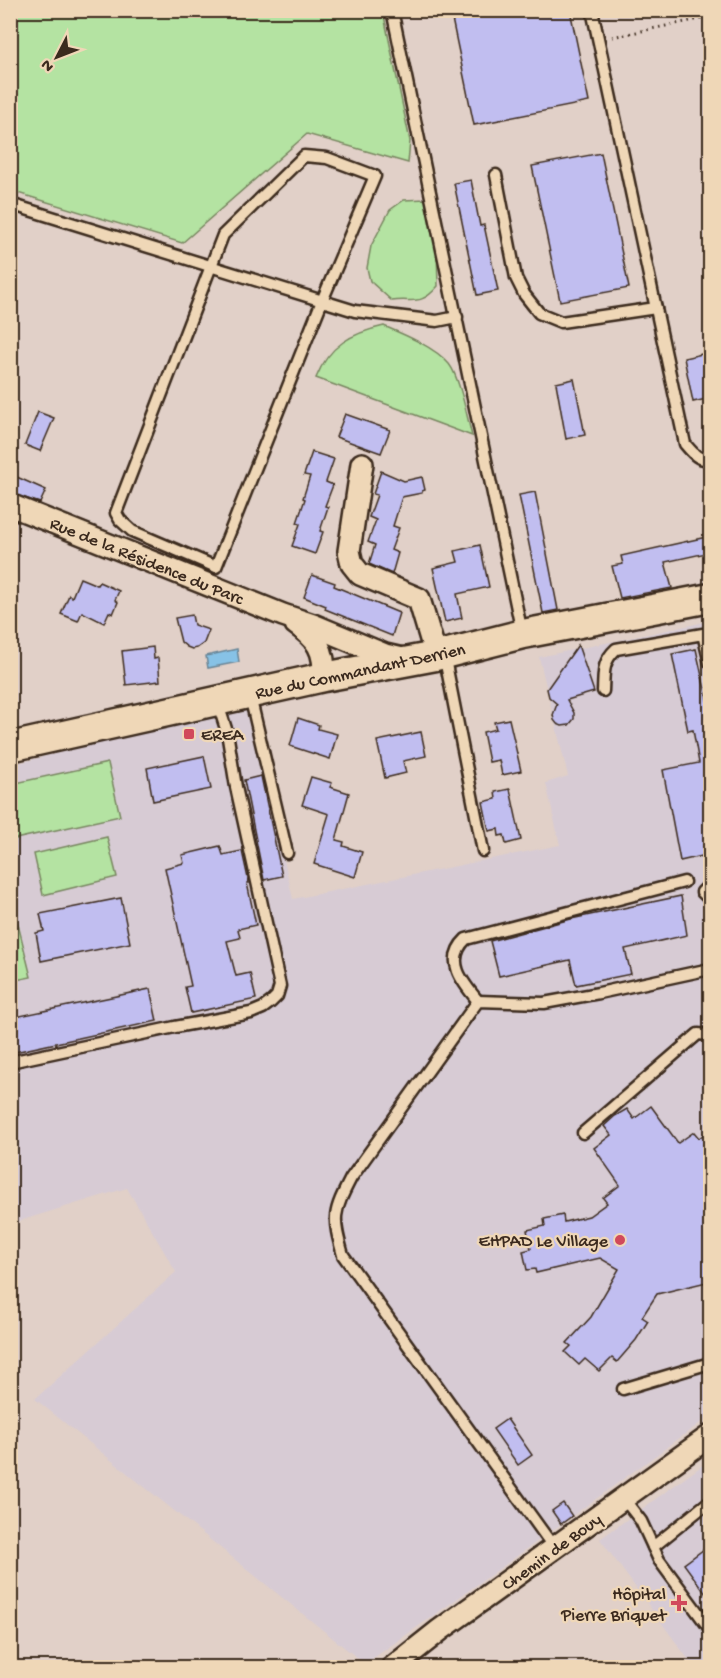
<svg xmlns="http://www.w3.org/2000/svg" width="721" height="1678" font-family="'Gochi Hand',sans-serif">
<style>
.built{fill:#d7cbd4}
.green{fill:#b4e3a2;stroke:#788660;stroke-width:1.5}
.water{fill:#87c2e6;stroke:#698596;stroke-width:1.5}
.building{fill:#c1bef0;stroke:#3b2a1e;stroke-width:1.5}
.lines{fill:none;stroke-linecap:round;stroke-linejoin:round}
.service-casing{stroke:#3b2a1e;stroke-width:15}
.minor-casing{stroke:#3b2a1e;stroke-width:26}
.secondary-casing{stroke:#3b2a1e;stroke-width:33}
.path{stroke:#3b2a1e;stroke-width:3;stroke-dasharray:1.5 4.5;stroke-linecap:butt}
.service{stroke:#efd7b7;stroke-width:10}
.minor{stroke:#efd7b7;stroke-width:21}
.secondary{stroke:#efd7b7;stroke-width:28}
.poi-dot{fill:#d1495b;stroke:#efd7b7;stroke-width:2}
.labels{text-anchor:middle;stroke-width:4.5;stroke-linejoin:round;paint-order:stroke}
.street-label{font-size:18px;fill:#3b2a1e;stroke:#efd7b7}
.poi-label{font-size:18px;fill:#3b2a1e;stroke:#efd7b7;text-anchor:end}
</style>
<rect width="100%" height="100%" fill="#e1d0c8"/>
<filter id="ink" filterUnits="userSpaceOnUse"><feTurbulence type="fractalNoise" baseFrequency=".0167" numOctaves="2"/><feDisplacementMap in="SourceGraphic" scale="12" xChannelSelector="R" yChannelSelector="G"/><feConvolveMatrix kernelMatrix="1 2 1 2 8 2 1 2 1" color-interpolation-filters="sRGB"/></filter>
<g filter="url(#ink)">
<g class="built">
<polygon points="710,621 710,1416 502,1567 365,1664 35,1399 176,1272 127,1188 19,1221 11,1219 11,765 248,704 293,899 560,845 546,783 568,776 539,657"/>
<polygon points="710,1460 710,1667 694,1667 600,1539"/>
</g>
<g class="green">
<polygon points="10,11 383,11 410,141 408,163 307,134 182,243 11,191"/>
<path d="M426,199L437,250L438,286C420,307 413,298 392,301L370,281L367,268L371,246L390,210L404,200Z"/>
<path d="M384,326C403,334 435,347 449,364C460,378 467,417 472,436L316,378C329,345 352,333 384,326Z"/>
<polygon points="108,763 120,816 15,839 11,819 11,784"/>
<polygon points="107,837 117,877 43,895 34,854"/>
<polygon points="10,892 31,977 11,981 10,981"/>
</g>
<polygon class="water" points="237,649 239,662 208,668 206,656"/>
<g class="building">
<polygon points="469,10 570,10 589,102 474,125 451,14"/>
<polygon points="601,153 629,288 560,301 532,166"/>
<polygon points="471,180 480,226 484,225 498,291 477,295 454,183"/>
<polygon points="711,352 711,398 693,402 684,358"/>
<polygon points="574,379 585,435 566,439 556,383"/>
<polygon points="38,412 54,418 40,451 25,445"/>
<polygon points="345,414 390,430 381,453 336,437"/>
<polygon points="312,452 334,459 326,482 333,485 325,506 328,507 320,531 323,532 315,554 292,546 300,524 297,523 305,499 303,498 310,476 304,475"/>
<polygon points="381,471 404,481 422,477 425,490 422,491 422,493 402,497 393,526 399,528 391,550 398,553 392,574 369,564 375,545 368,542 376,520 369,517 377,495 373,494"/>
<polygon points="10,474 46,490 40,503 10,493"/>
<polygon points="535,492 558,610 543,613 519,495"/>
<polygon points="711,536 711,552 665,562 672,588 620,598 612,566 623,564 621,556"/>
<polygon points="480,545 489,587 457,594 462,618 445,622 433,568 458,562 455,551"/>
<polygon points="312,575 335,583 334,586 399,613 392,636 325,609 326,606 304,597"/>
<polygon points="80,578 97,585 99,582 119,591 115,600 118,602 113,614 109,612 104,623 82,612 78,621 61,614 69,595 72,597"/>
<polygon points="192,615 194,625 209,630 204,643 197,648 192,649 187,647 181,642 175,618"/>
<polygon points="578,645 594,692 567,700 574,713 574,719 569,725 562,726 557,724 554,720 553,715 557,704 549,697 547,689"/>
<polygon points="153,647 154,659 158,658 160,681 126,685 122,651"/>
<polygon points="696,649 711,717 711,854 680,861 663,770 699,763 693,730 688,731 672,654"/>
<polygon points="298,718 319,725 318,729 337,734 330,759 290,746"/>
<polygon points="509,719 521,771 502,775 499,760 489,762 483,732 496,729 494,722"/>
<polygon points="421,732 426,756 403,761 406,773 385,778 377,741"/>
<polygon points="204,756 211,789 153,801 147,768"/>
<polygon points="261,776 282,876 264,880 244,780"/>
<polygon points="311,777 332,783 330,787 349,793 336,840 344,842 343,846 362,852 355,877 314,864 329,814 302,805"/>
<polygon points="510,789 521,840 506,844 504,835 499,836 498,829 489,831 483,802 496,799 495,792"/>
<polygon points="220,846 223,855 242,851 249,883 247,883 256,925 238,929 240,938 227,941 236,976 250,973 256,999 191,1013 185,987 191,986 165,868 184,863 182,855"/>
<polygon points="681,896 687,935 625,949 631,974 576,985 570,960 499,976 490,941 571,919"/>
<polygon points="121,898 130,943 41,961 36,933 44,931 40,914"/>
<polygon points="150,989 157,1021 10,1053 10,1018"/>
<polygon points="651,1106 678,1143 694,1132 699,1138 711,1129 711,1281 657,1294 642,1317 648,1321 636,1340 617,1362 612,1358 599,1371 585,1359 579,1365 565,1352 571,1346 567,1343 591,1317 619,1269 600,1258 536,1273 535,1269 527,1270 523,1251 531,1249 527,1230 545,1226 544,1219 563,1215 564,1222 589,1216 607,1203 603,1198 620,1185 594,1148 611,1135 604,1126 615,1116 627,1109 634,1119"/>
<polygon points="507,1419 532,1455 518,1465 493,1429"/>
<polygon points="563,1503 572,1516 561,1524 552,1511"/>
<polygon points="711,1544 711,1601 684,1564"/>
</g>
<g class="lines">
<defs>
<g id="service">
<polyline points="392,10 522,633"/>
<path d="M592,10L685,444C692,452 698,461 710,459"/>
<polygon points="304,156 327,158 375,176 322,301 216,567 132,531 120,520 116,513 223,235"/>
<polyline points="496,175 516,278 524,294 539,313 561,322 656,308"/>
<polyline points="10,204 355,311 437,321 457,317"/>
<polyline points="444,654 483,851"/>
<path d="M603,691C604,673 602,662 616,649L703,634L710,663"/>
<polyline points="250,696 287,853"/>
<polyline points="710,884 702,892 710,900"/>
<path d="M478,1001C462,982 444,960 466,939L684,882"/>
<polyline points="10,1062 175,1027 251,1013 263,1008 271,1002 277,996 280,986 236,787 227,732 217,701"/>
<polyline points="583,1133 698,1034 710,1035"/>
<polyline points="623,1389 710,1363"/>
<polyline points="624,1499 641,1521 659,1560 710,1629"/>
<polyline points="653,1547 710,1501"/>
<path d="M555,1549L343,1255C332,1217 333,1213 351,1178L478,1001L544,1003L599,993L710,969"/>
</g>
<g id="minor">
<polyline points="362,464 349,551 352,564 360,574 419,599 436,656"/>
<polyline points="10,505 283,615 313,625 385,655 407,660"/>
<path d="M296,624C317,639 325,649 324,677"/>
<polyline points="392,1668 440,1630 710,1436"/>
</g>
<polyline id="secondary" points="10,747 324,677 436,656 523,634 710,598"/>
</defs>
<use href="#service" class="service-casing"/>
<use href="#minor" class="minor-casing"/>
<use href="#secondary" class="secondary-casing"/>
<polyline class="path" points="612,37 710,17"/>
<use href="#service" class="service"/>
<use href="#minor" class="minor"/>
<use href="#secondary" class="secondary"/>
</g>
</g>
<g class="poi-dot">
<rect x="183" y="728" width="12" height="12" rx="3"/>
<circle cx="620" cy="1240" r="6"/>
<path d="M676 1594h6v6h6v6h-6v6h-6v-6h-6v-6h6z"/>
</g>
<g class="labels">
<g class="street-label">
<text transform="translate(147 560) rotate(22)" y="6">Rue de la Résidence du Parc</text>
<text transform="translate(360 670) rotate(-12)" y="6">Rue du Commandant Derrien</text>
<text transform="translate(551 1551) rotate(-36)" y="6">Chemin de Bouy</text>
</g>
<g class="poi-label">
<text x="201" y="740" text-anchor="start">EREA</text>
<text x="608" y="1246">EHPAD Le Village</text>
<text x="666" y="1599">Hôpital<tspan x="666" dy="21">Pierre Briquet</tspan></text>
</g>
</g>
<rect width="721" height="1678" fill="none" stroke="#efd7b7" stroke-width="36"/>
<rect x="18" y="18" width="685" height="1642" fill="none" stroke="#3b2a1e" stroke-width="2" filter="url(#ink)"/>
<g transform="translate(57 57) rotate(228)" stroke="#efd7b7" stroke-width="4.5" paint-order="stroke">
<path d="M0-4.5L10 22L0 15L-10 22Z" fill="#3b2a1e"/>
<text y="-9" font-size="16" font-weight="bold" text-anchor="middle" fill="#3b2a1e">N</text>
</g>
</svg>
